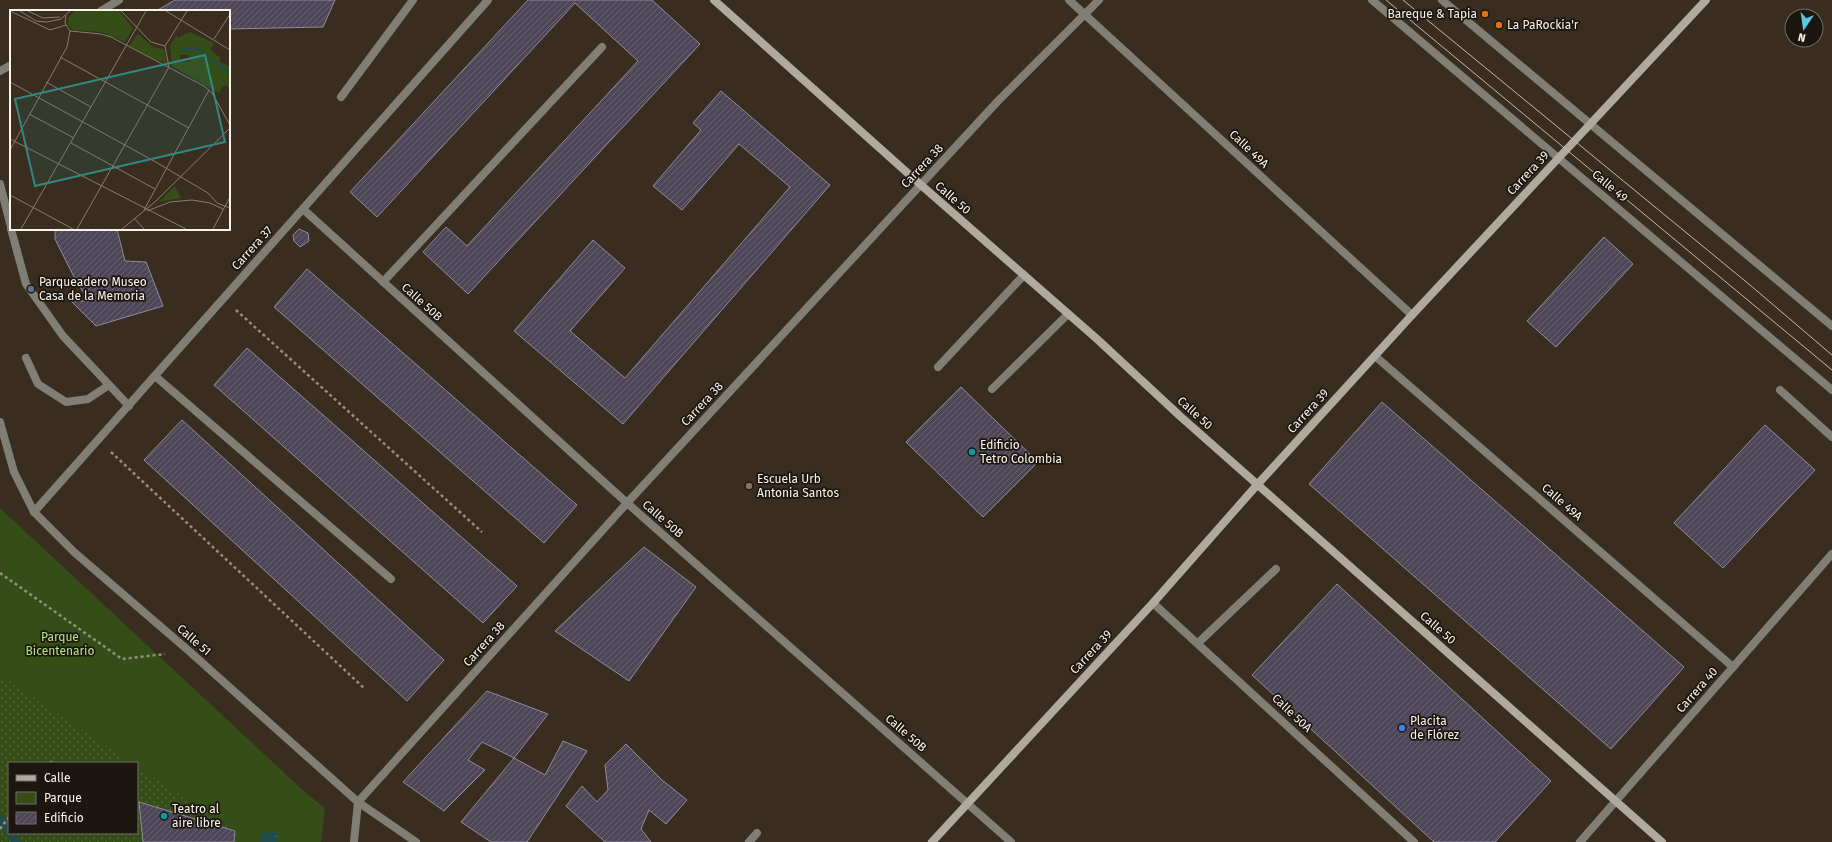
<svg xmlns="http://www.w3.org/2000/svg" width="1832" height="842" font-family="'Fira Sans',sans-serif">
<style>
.grass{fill:url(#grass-dots)}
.park{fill:#354d17}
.water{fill:url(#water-ripples)}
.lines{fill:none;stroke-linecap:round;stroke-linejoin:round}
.stream{stroke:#224b4e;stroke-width:8}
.building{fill:url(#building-hatch);stroke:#918a9d}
.path{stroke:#978e83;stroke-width:2.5;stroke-dasharray:3 3;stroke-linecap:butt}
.service{stroke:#807e75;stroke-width:8}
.pedestrian{stroke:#807e75;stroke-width:8}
.minor{stroke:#807e75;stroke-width:8}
.tertiary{stroke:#807e75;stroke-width:8}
.secondary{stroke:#afaa9d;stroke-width:8}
.tram{stroke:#c1b9af;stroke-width:1}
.food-dot{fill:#e8710a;stroke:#1b1610;stroke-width:1.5}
.service-dot{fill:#5c6f8a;stroke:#1b1610;stroke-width:1.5}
.culture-dot{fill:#0f9aa8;stroke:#1b1610;stroke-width:1.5}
.education-dot{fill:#8d6e63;stroke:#1b1610;stroke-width:1.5}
.shop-dot{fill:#3f7fe0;stroke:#1b1610;stroke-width:1.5}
.labels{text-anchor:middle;stroke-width:3.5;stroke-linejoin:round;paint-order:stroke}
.poi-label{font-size:12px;fill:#faf3ea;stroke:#1b1610;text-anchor:start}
.street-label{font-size:12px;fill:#faf3ea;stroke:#1b1610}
.park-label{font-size:12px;fill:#b4e77d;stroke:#1b1610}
.inset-river{fill:none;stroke:#224b4e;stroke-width:2}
.inset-road{fill:none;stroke:#867c70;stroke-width:1}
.view{fill:#328981;fill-opacity:0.15;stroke:#328981;stroke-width:2}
.inset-edge{fill:none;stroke:#faf3ea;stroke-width:2}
</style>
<defs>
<pattern id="grass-dots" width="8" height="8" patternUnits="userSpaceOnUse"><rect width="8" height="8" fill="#354d17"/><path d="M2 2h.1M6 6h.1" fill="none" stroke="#536739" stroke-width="1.8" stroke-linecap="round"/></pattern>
<pattern id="water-ripples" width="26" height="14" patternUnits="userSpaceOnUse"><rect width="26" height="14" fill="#224b4e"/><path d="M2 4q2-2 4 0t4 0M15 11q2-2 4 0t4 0" fill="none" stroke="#436568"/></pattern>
<pattern id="building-hatch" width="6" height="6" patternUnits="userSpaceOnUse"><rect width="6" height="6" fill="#4d4657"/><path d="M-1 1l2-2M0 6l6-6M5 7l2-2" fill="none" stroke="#68616f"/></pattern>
</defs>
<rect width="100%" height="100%" fill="#382d1f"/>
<polygon class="grass" points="0,669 136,763 9,763 9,833 137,833 137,763 235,831 139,802 143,842 0,842"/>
<polygon class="park" points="0,508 307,794 325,808 321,842 234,842 235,831 137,767 137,763 131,763 0,675"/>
<polygon class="water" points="278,832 278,842 261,842 261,833"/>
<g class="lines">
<g class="stream">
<polyline points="0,819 9,831"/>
<polyline points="10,833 16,842"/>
</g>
</g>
<g class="building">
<polygon points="175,0 335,0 323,27 229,29 229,11 156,11"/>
<polygon points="528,0 652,0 700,44 468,294 423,252 446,227 467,246 638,61 575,3 377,217 350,192"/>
<polygon points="721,91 830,185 623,424 514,331 593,240 625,268 570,331 625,378 790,187 739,144 682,210 653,186 701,130 693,123"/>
<polygon points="55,229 117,229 125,261 146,262 163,306 96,326 71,301 89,301 76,281 55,239"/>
<polygon points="299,229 308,233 309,241 300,247 294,241 293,235"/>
<polygon points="1604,237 1633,264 1556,347 1527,321"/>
<polygon points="307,269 577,505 544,543 274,307"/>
<polygon points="247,348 517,586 483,623 214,385"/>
<polygon points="961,387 1038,462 983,517 906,442"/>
<polygon points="1382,402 1684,667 1611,749 1309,484"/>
<polygon points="182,420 444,660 407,701 144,460"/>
<polygon points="1765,425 1815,470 1723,568 1674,523"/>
<polygon points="644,547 696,587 629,681 555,631"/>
<polygon points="1337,584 1551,781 1495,842 1434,842 1252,675"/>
<polygon points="487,691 548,714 514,758 482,742 468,760 485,770 444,811 403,782"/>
<polygon points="563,741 587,751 527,842 491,842 461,822 514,758 545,775"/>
<polygon points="626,744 662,780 687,800 666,824 649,810 641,829 651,842 605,842 566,806 582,786 597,802 608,790 605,765"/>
<polygon points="139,802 235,831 234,842 143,842"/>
</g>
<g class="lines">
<g class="path">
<polyline points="236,310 482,532"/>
<polyline points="111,452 365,689"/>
<polyline points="0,573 122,659 165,654"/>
<polyline points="51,763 52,761"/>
<polyline points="0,829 9,817"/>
</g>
<g class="service">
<polyline points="341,97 413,0"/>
<polyline points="0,184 11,227"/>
<polyline points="11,229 26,284 63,336 129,406"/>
<polyline points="383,282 602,47"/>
<polyline points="26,358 38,384 66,402 88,399 109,385"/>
<polyline points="938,367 1024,275"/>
<polyline points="155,376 391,579"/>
<polyline points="992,389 1068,314"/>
<polyline points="1780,390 1832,437"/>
<polyline points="1198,643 1276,569"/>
<polyline points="749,842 757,833"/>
</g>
<g class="pedestrian">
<polyline points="1372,0 1832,390"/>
<polyline points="1442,0 1832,326"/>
</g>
<g class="minor">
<polyline points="1069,0 1412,315"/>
<polyline points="303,209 627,503 1011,842"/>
<polyline points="1375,356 1733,667"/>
<polyline points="34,512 488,0"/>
<polyline points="1153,603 1414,842"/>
<polyline points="354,842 358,802 627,503 997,102 1099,0"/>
</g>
<g class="tertiary">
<polyline points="101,11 119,0"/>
<polyline points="0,71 11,65"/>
<polyline points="0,422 14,472 34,512 74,552 189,651 358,802 416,842"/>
<polyline points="1580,842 1832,554"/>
</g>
<g class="secondary">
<polyline points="714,0 921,185 1097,339 1181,417 1662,842"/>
<polyline points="932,842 1153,603 1257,485 1412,315 1706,0"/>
</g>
<g class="tram">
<polyline points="1386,0 1832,370"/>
<polyline points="1403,0 1750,285 1832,355"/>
</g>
</g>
<g class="food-dot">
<circle cx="1485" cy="14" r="4"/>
<circle cx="1499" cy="25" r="4"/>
</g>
<circle class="service-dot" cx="31" cy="289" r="4"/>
<g class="culture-dot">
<circle cx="972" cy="452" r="4"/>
<circle cx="164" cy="816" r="4"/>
</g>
<circle class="education-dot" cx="749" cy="486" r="4"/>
<circle class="shop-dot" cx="1402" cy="728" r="4"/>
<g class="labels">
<g class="poi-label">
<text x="1477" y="18" text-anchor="end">Bareque &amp; Tapia</text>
<text x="1507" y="29">La PaRockia'r</text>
<text x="39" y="286">Parqueadero Museo<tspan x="39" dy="14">Casa de la Memoria</tspan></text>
<text x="980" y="449">Edificio<tspan x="980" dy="14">Tetro Colombia</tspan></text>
<text x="757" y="483">Escuela Urb<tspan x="757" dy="14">Antonia Santos</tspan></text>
<text x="1410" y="725">Placita<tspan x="1410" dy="14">de Flórez</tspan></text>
<text x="172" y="813">Teatro al<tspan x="172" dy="14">aire libre</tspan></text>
</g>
<g class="street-label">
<text transform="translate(1249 149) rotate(43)" y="4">Calle 49A</text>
<text transform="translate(922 166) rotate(-47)" y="4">Carrera 38</text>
<text transform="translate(1528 173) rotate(-47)" y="4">Carrera 39</text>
<text transform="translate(1610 186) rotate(40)" y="4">Calle 49</text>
<text transform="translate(953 198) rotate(41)" y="4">Calle 50</text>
<text transform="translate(252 248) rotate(-48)" y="4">Carrera 37</text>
<text transform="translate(422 302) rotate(42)" y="4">Calle 50B</text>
<text transform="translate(702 404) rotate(-47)" y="4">Carrera 38</text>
<text transform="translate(1308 411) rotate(-48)" y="4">Carrera 39</text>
<text transform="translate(1195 413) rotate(42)" y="4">Calle 50</text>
<text transform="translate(1562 502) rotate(41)" y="4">Calle 49A</text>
<text transform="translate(663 519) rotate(41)" y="4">Calle 50B</text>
<text transform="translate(1438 628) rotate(41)" y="4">Calle 50</text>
<text transform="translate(194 640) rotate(41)" y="4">Calle 51</text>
<text transform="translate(484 644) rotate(-48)" y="4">Carrera 38</text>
<text transform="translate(1091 652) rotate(-47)" y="4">Carrera 39</text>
<text transform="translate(1697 690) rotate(-49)" y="4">Carrera 40</text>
<text transform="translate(1292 713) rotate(43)" y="4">Calle 50A</text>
<text transform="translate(906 733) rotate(41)" y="4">Calle 50B</text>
</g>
<g class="park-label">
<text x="60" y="641">Parque<tspan x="60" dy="14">Bicentenario</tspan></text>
</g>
</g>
<g transform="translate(10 10)">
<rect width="220" height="220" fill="#382d1f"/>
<path d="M180,22L204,33L200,40L211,48L209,51L220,57V81L211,67L171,51L181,52L179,45H170L163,37L171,26ZM165,176L171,188L149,192Z" fill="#354d17"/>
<path d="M65,1H109L123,18L115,32L91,22L63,20L58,15V8ZM128,24L143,37L154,39L157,53L145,50L119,36ZM166,26L169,28L163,37L170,45L171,51L211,67L216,76L212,77L209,83L162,56L160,36Z" fill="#354d17"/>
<path class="inset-river" d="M171,39H187L208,55L220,61"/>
<path class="inset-road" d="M0,1L40,20L56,15M10,1L26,11L37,12L51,9L60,1M18,1L33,8L50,7M111,1L141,32L155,36M156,1L220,40M60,21L91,24L101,27L194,76L202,83L220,115M204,29L220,4M50,47L179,118M0,72L144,151L198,183L207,193L220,198M36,72L81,97M19,104L64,128M0,129L176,219M61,133L145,179M0,140L57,37L60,21L55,13L56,5M0,185L63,219M134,200L199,80M137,201L160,192L182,190L200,193L213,199M125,209L134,219M11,219L136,1M67,219L159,57L155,36L177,1M112,219L146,191L220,118M203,219L220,187"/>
<path class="view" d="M195,45L215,132L25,176L5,89Z"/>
<rect width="220" height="220" class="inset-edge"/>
</g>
<rect x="8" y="762" width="130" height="72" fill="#1b1610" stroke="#746e67"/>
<rect x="16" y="775" width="20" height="6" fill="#afaa9d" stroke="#746e67"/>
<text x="44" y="782" font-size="12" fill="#faf3ea">Calle</text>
<rect x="16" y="792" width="20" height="12" fill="#354d17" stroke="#746e67"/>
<text x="44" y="802" font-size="12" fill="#faf3ea">Parque</text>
<rect x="16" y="812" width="20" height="12" fill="url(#building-hatch)" stroke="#746e67"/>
<text x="44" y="822" font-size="12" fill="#faf3ea">Edificio</text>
<g transform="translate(1804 28) rotate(193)"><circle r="19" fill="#1b1610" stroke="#746e67"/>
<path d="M0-3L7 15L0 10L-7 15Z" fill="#56c9e0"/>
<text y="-6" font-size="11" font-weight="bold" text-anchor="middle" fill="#faf3ea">N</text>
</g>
</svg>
